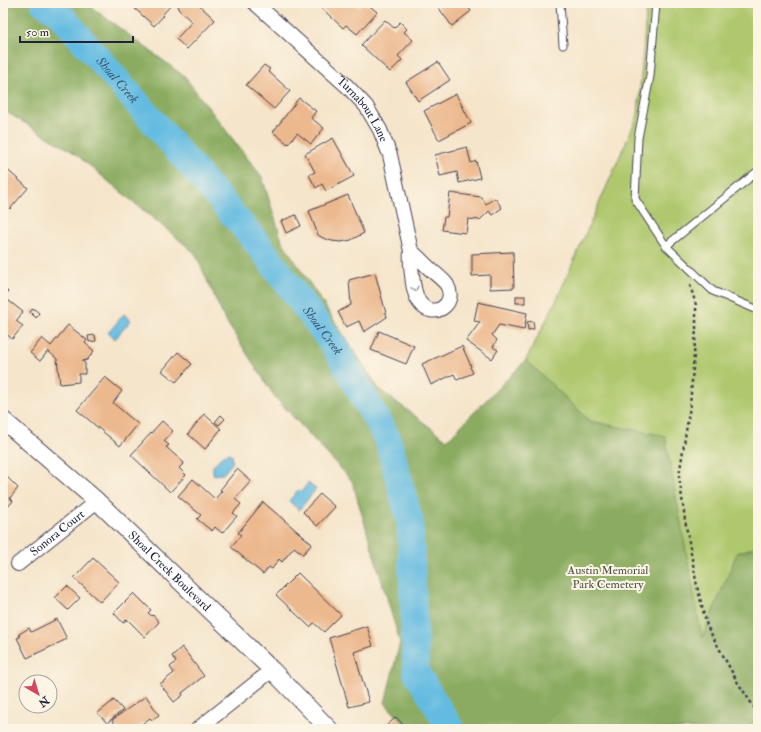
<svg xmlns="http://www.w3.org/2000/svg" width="761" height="732" font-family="'IM FELL Double Pica',serif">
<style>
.green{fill:#afc86d;stroke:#687554}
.forest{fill:#8bac60;stroke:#56674e}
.water{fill:#63bbe1;stroke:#426e8e}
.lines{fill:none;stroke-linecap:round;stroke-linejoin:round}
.river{stroke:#63bbe1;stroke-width:27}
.building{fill:#ecb88d}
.service-casing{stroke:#423f51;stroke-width:9}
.minor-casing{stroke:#423f51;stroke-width:16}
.tertiary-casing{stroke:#423f51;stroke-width:19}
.path{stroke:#423f51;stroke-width:2.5;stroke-dasharray:3 3;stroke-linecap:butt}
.service{stroke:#fff;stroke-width:7}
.minor{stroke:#fff;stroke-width:14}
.tertiary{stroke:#fff;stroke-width:17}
.oneway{stroke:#9c9ca7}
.labels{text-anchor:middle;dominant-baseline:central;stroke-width:4;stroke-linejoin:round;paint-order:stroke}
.street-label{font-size:12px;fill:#22223b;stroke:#fcf5e5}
.park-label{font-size:12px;fill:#4c544a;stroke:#fcf5e5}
.water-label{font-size:13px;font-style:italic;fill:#395875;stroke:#fcf5e5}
</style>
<rect width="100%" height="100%" fill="#fcf5e5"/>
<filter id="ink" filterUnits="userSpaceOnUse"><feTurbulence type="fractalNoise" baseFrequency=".025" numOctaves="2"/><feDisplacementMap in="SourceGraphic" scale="8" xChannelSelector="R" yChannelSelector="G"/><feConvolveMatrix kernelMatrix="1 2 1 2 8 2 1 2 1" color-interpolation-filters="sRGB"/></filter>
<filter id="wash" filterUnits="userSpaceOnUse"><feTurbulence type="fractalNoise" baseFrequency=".012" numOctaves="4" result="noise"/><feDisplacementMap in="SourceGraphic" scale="16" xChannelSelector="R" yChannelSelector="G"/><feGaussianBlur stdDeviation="0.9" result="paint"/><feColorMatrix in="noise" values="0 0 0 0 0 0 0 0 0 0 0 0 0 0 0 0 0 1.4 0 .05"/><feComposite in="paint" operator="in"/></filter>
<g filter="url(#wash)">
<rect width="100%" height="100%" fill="#f5e5cb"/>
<polygon class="green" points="647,3 758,3 758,729 526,360 556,301 638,115"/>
<polygon class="forest" points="3,3 86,3 184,76 262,177 282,241 379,389 447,440 526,360 590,421 665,436 702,638 737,553 758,546 758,729 409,729 385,703 400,642 352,481 275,397 224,318 195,253 73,152 3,110"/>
<g class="water">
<polygon points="124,314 131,320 115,339 108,333"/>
<polygon points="230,453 232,455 232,461 233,462 223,474 220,474 214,475 213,473 213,466 223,455"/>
<polygon points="308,483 316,489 299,510 289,501 298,490 301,492"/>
</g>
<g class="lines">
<path class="river" id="s1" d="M44,3l13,8 87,100 114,133 79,106 51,90 22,81 6,151 35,57"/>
</g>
<g id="blocks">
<g class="building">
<polygon points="135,3 173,3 163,14 164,15 154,26 132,6"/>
<polygon points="179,3 197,3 215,20 187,49 176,39 192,22 178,9 179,7 177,5"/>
<polygon points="316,3 354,3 359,7 363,3 366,3 377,12 357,34 346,25 343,28"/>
<polygon points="435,3 469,3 471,5 468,7 471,11 452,26"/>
<polygon points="385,20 394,28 400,22 407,29 404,32 413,40 398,56 402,60 390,72 361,45"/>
<polygon points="438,62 450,80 418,101 406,82"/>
<polygon points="264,65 270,69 268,71 290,91 274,109 246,85"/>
<polygon points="456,94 471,123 439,140 424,111"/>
<polygon points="299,98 316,111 311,118 324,128 311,144 297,133 288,144 273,132"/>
<polygon points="333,138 354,176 326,191 322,184 316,188 309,175 315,172 305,154"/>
<polygon points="467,147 471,163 476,161 480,178 459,183 457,172 440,176 435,155"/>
<polygon points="3,166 28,188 10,209 3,202"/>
<polygon points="450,193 481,197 486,204 495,198 502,208 492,215 489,211 480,220 468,219 466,233 442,230 444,217 447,217"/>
<polygon points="348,195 364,233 351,240 341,242 332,241 323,238 318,235 309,211"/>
<polygon points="296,215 301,226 286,233 281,221"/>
<polygon points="513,252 514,288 490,289 490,275 472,276 472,254"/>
<polygon points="375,273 387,317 364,332 359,321 346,327 338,312 351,305 349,280"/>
<polygon points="3,287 8,292 4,297 23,312 16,321 23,326 12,339 3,331"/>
<rect x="516" y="296" width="9" height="7"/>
<polygon points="478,302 527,313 524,330 499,325 492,335 497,340 493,347 498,350 492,359 466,341 480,322 474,321"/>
<polygon points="33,308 39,313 36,318 30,312"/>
<polygon points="533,321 534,329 528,330 527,322"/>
<polygon points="68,325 87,340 85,343 94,351 87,360 82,361 85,363 85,374 79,374 79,382 60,384 57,359 48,351 40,361 30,353 42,338 51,346"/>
<polygon points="379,331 414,346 406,364 371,350"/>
<polygon points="95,335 96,341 89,342 88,336"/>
<polygon points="462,346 471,366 470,367 473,373 457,380 454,374 431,385 422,364"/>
<polygon points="178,352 192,364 176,382 162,371"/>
<polygon points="105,377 122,391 113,403 138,424 120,446 77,410"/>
<polygon points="204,414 221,429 205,449 188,434"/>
<polygon points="221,415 225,419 219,425 215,422"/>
<polygon points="162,421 173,431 164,441 169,445 166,447 184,463 179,468 186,475 170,492 131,455"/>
<polygon points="237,469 251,481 235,499 241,504 233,513 237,516 222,533 215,527 212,531 197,519 201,515 178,496 193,479 215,499 222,491 220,490"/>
<polygon points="3,476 5,478 6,476 18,488 10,498 13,501 6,509 3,507"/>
<polygon points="320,494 335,507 317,526 303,512"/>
<polygon points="263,502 312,544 303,554 294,547 282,562 279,559 272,569 269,567 263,574 231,547 241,535 238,533"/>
<polygon points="93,558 119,582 100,602 74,578"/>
<polygon points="298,573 341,615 324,632 314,623 310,627 276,595"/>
<polygon points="67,586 80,598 68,610 55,598"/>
<polygon points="134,593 151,610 148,613 152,616 153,615 159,622 145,637 127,619 123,623 114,613"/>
<polygon points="57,619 67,639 27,658 17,638 20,637 19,634 29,628 31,632"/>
<polygon points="367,626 373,646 354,652 369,702 349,707 329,638"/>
<polygon points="182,647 204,676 182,693 183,695 174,702 160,684 174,673 170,667 176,662 172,656"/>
<polygon points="146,696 159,715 152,720 150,718 138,727 140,729 118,729 112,720"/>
<polygon points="114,700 123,710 107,723 98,713"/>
<polygon points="396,717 407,729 383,729"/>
</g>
</g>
</g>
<g filter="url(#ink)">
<use href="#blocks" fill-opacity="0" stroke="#423f51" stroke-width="1"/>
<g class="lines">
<defs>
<g id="service">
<polyline points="560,3 563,45"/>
<polyline points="656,3 650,76 638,138 635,199 666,246 713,291 758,310"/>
<polyline points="666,246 758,171"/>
</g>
<g id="minor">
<path id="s2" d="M255,3l92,83 19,20 14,24 10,25 21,96c-1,8 0,16 1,24 1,9 2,19 7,27 13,19 39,3 28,-17 -5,-7 -12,-11 -18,-17 -6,-6 -12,-12 -18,-17"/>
<path id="s3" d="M18,564l79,-63"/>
<polyline points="198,729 272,670"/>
</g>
<g id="tertiary">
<path id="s4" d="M3,420l94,81 175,169 57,59"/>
</g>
</defs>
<use href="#service" class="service-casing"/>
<use href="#minor" class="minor-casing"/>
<use href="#tertiary" class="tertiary-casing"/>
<polyline class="path" points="690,285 696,305 696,329 690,406 679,476 685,520 697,586 707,626 738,683 758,713"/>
<use href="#service" class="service"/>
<use href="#minor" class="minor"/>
<use href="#tertiary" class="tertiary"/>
</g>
<defs><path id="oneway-chevron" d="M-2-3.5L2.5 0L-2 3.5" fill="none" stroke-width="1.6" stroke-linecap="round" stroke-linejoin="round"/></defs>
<use class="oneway" href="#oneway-chevron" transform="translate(415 289) rotate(77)"/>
</g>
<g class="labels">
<g class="street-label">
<text stroke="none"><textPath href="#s2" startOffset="152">Turnabout Lane</textPath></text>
<text stroke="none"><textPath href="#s3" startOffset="50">Sonora Court</textPath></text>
<text stroke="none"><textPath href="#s4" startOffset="225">Shoal Creek Boulevard</textPath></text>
</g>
<g class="park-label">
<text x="608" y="570">Austin Memorial<tspan x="608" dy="14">Park Cemetery</tspan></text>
</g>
<g class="water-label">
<text stroke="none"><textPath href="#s1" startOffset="107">Shoal Creek</textPath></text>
<text stroke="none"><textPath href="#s1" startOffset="431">Shoal Creek</textPath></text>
</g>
</g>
<rect width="761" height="732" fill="none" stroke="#fcf5e5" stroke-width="16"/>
<g transform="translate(38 694) rotate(142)"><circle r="19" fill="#fcf5e5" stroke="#a5a1a1"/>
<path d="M0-3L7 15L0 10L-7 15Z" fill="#d1495b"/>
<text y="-6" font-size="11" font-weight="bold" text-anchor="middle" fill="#22223b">N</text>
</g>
<path d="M20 36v6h113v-6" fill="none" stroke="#22223b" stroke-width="2"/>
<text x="26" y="36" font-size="12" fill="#22223b" stroke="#fcf5e5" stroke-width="3" paint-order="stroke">50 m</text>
</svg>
